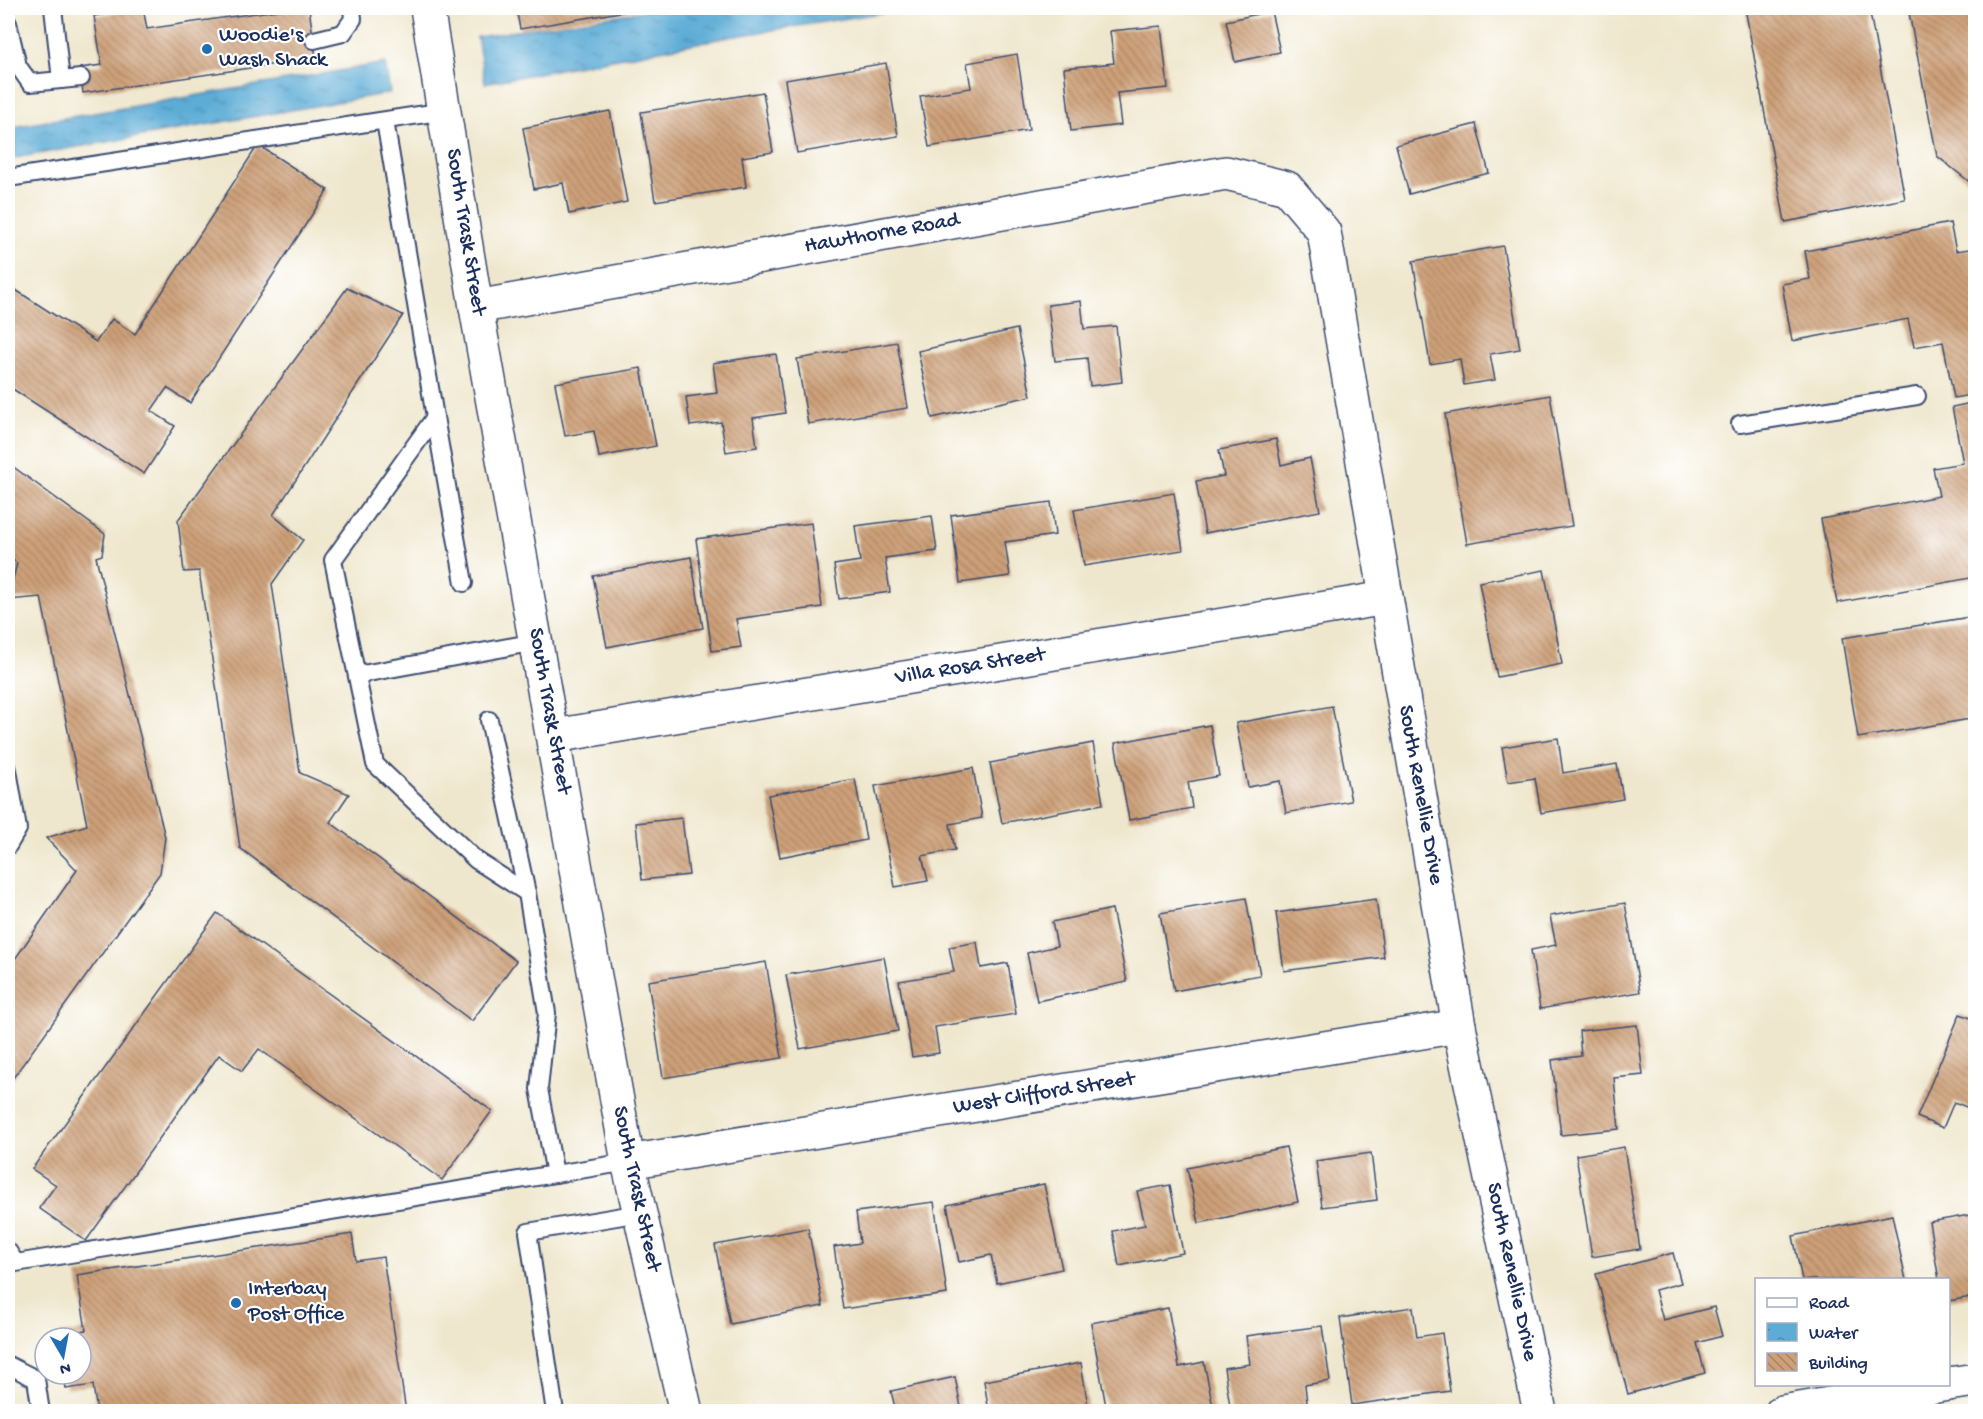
<svg xmlns="http://www.w3.org/2000/svg" width="1983" height="1419" font-family="'Gochi Hand',sans-serif">
<style>
.water{fill:url(#water-ripples);stroke:#3c6e9a;stroke-width:1.5}
.building{fill:url(#building-back-hatch)}
.lines{fill:none;stroke-linecap:round;stroke-linejoin:round}
.lane-casing{stroke:#3b4b6f;stroke-width:20}
.street-casing{stroke:#3b4b6f;stroke-width:36}
.lane{stroke:#fff;stroke-width:16}
.street{stroke:#fff;stroke-width:33}
.poi-dot{fill:#1f6fb2;stroke:#fff;stroke-width:2}
.labels{text-anchor:middle;dominant-baseline:central;stroke-width:4.5;stroke-linejoin:round;paint-order:stroke}
.poi-label{font-size:22px;fill:#1b2f5e;stroke:#fff;text-anchor:start}
.street-label{font-size:22px;fill:#1b2f5e;stroke:#fff}
</style>
<defs>
<pattern id="water-ripples" width="26" height="14" patternUnits="userSpaceOnUse" patternTransform="scale(1.5)"><rect width="26" height="14" fill="#5cacd6"/><path d="M2 4q2-2 4 0t4 0M15 11q2-2 4 0t4 0" fill="none" stroke="#4b8cb1"/></pattern>
<pattern id="building-back-hatch" width="6" height="6" patternUnits="userSpaceOnUse" patternTransform="scale(1.5)"><rect width="6" height="6" fill="#cea078"/><path d="M-1 5l2 2M0 0l6 6M5-1l2 2" fill="none" stroke="#a68366"/></pattern>
</defs>
<rect width="100%" height="100%" fill="#fff"/>
<filter id="ink" filterUnits="userSpaceOnUse"><feTurbulence type="fractalNoise" baseFrequency=".0167" numOctaves="2"/><feDisplacementMap in="SourceGraphic" scale="12" xChannelSelector="R" yChannelSelector="G"/><feConvolveMatrix kernelMatrix="1 2 1 2 8 2 1 2 1" color-interpolation-filters="sRGB"/></filter>
<filter id="wash" filterUnits="userSpaceOnUse"><feTurbulence type="fractalNoise" baseFrequency=".008" numOctaves="4" result="noise"/><feDisplacementMap in="SourceGraphic" scale="24" xChannelSelector="R" yChannelSelector="G"/><feGaussianBlur stdDeviation="1.35" result="paint"/><feColorMatrix in="noise" values="0 0 0 0 0 0 0 0 0 0 0 0 0 0 0 0 0 1.4 0 .05"/><feComposite in="paint" operator="in"/></filter>
<g filter="url(#wash)">
<rect width="100%" height="100%" fill="#efe7cd"/>
<g class="water">
<polygon points="663,8 911,8 729,37 485,83 477,37"/>
<polygon points="385,63 390,93 8,159 8,128"/>
</g>
<g id="blocks">
<g class="building">
<polygon points="143,8 147,29 291,8 309,8 316,58 83,93 80,68 102,65 94,16"/>
<polygon points="516,8 638,8 638,9 520,29"/>
<polygon points="1745,8 1869,8 1905,199 1785,222"/>
<polygon points="1908,8 1976,8 1976,187 1937,156"/>
<polygon points="1271,11 1280,52 1235,62 1226,21"/>
<polygon points="1161,26 1168,88 1117,93 1121,125 1071,131 1064,68 1114,63 1110,31"/>
<polygon points="1017,54 1029,130 929,147 920,96 971,88 967,63"/>
<polygon points="886,63 898,136 797,153 785,80"/>
<polygon points="763,92 773,152 742,157 746,187 655,201 641,112"/>
<polygon points="610,111 627,202 569,214 563,183 534,189 523,128"/>
<polygon points="1476,124 1489,173 1409,194 1396,145"/>
<polygon points="258,145 328,190 190,403 167,388 151,411 175,426 144,474 8,386 8,285 96,342 112,319 135,334"/>
<polygon points="1950,223 1956,251 1976,248 1976,394 1954,398 1943,342 1914,347 1908,319 1792,341 1782,284 1810,279 1805,251"/>
<polygon points="1503,246 1520,349 1490,354 1495,380 1464,385 1460,359 1430,364 1413,261"/>
<polygon points="347,288 403,315 273,515 303,540 272,584 300,773 349,794 330,822 516,961 472,1021 240,848 199,571 184,572 178,520"/>
<polygon points="1081,301 1084,329 1116,326 1122,382 1090,386 1087,358 1055,361 1048,305"/>
<polygon points="1017,329 1031,396 932,418 918,351"/>
<polygon points="897,342 908,408 808,424 797,359"/>
<polygon points="776,354 785,413 753,418 757,447 726,452 721,422 690,426 686,397 717,393 713,363"/>
<polygon points="641,368 656,446 599,457 594,431 565,436 555,383"/>
<polygon points="1550,395 1572,526 1467,544 1445,414"/>
<polygon points="1976,402 1976,577 1837,603 1821,519 1939,496 1933,468 1963,463 1952,407"/>
<polygon points="1276,439 1281,465 1310,458 1320,511 1205,533 1196,481 1224,476 1219,450"/>
<polygon points="8,463 105,534 102,555 96,557 165,837 160,873 8,1085 8,969 77,870 46,838 87,825 41,597 8,600 17,563 8,556"/>
<polygon points="1174,493 1183,550 1084,566 1074,510"/>
<polygon points="1051,502 1055,535 1005,542 1010,576 960,583 951,515"/>
<polygon points="932,516 937,551 885,558 890,592 839,599 834,565 860,561 855,526"/>
<polygon points="811,523 822,607 736,619 741,647 712,651 696,539"/>
<polygon points="691,557 703,628 607,647 593,576"/>
<polygon points="1544,570 1562,664 1497,677 1479,582"/>
<polygon points="1976,616 1976,718 1858,738 1842,638"/>
<polygon points="1332,706 1351,801 1286,813 1280,781 1248,787 1236,723"/>
<polygon points="1210,725 1219,776 1188,782 1192,808 1129,820 1115,743"/>
<polygon points="1558,738 1563,773 1617,764 1623,799 1541,813 1535,778 1508,782 1502,747"/>
<polygon points="1093,743 1103,804 1002,823 990,763"/>
<polygon points="973,768 982,818 950,824 955,850 922,856 928,881 895,887 875,786"/>
<polygon points="855,779 866,840 780,857 768,795"/>
<polygon points="682,818 689,875 642,880 636,823"/>
<polygon points="1246,898 1260,975 1174,991 1160,913"/>
<polygon points="1376,899 1384,957 1284,971 1276,913"/>
<polygon points="1625,903 1640,992 1540,1009 1531,950 1556,945 1550,916"/>
<polygon points="1112,909 1127,982 1037,1001 1027,953 1057,946 1052,922"/>
<polygon points="217,913 492,1111 442,1180 259,1049 242,1071 219,1055 86,1241 39,1208 56,1185 32,1169"/>
<polygon points="977,942 981,968 1008,963 1016,1014 935,1027 939,1053 912,1057 899,981 954,972 949,947"/>
<polygon points="884,957 898,1031 800,1049 786,975"/>
<polygon points="766,962 782,1058 663,1078 648,981"/>
<polygon points="1960,1014 1976,1020 1976,1111 1954,1102 1943,1128 1917,1117"/>
<polygon points="1637,1025 1643,1075 1614,1078 1619,1129 1561,1135 1552,1060 1581,1056 1579,1031"/>
<polygon points="1286,1147 1298,1202 1199,1223 1187,1168"/>
<polygon points="1624,1147 1640,1249 1592,1257 1576,1155"/>
<polygon points="1371,1153 1377,1200 1322,1207 1316,1161"/>
<polygon points="1044,1184 1062,1269 997,1283 991,1255 959,1262 947,1205"/>
<polygon points="1170,1185 1183,1253 1119,1266 1113,1231 1145,1225 1137,1191"/>
<polygon points="934,1202 947,1294 843,1309 834,1247 860,1243 856,1212"/>
<polygon points="1976,1214 1976,1316 1974,1316 1971,1297 1948,1301 1948,1280 1939,1280 1929,1222"/>
<polygon points="1892,1215 1906,1280 1802,1280 1793,1236"/>
<polygon points="808,1228 823,1306 730,1324 715,1245"/>
<polygon points="352,1234 356,1261 383,1257 406,1412 97,1412 93,1385 66,1389 64,1374 81,1374 81,1338 59,1338 58,1334 86,1330 77,1275"/>
<polygon points="1673,1253 1681,1283 1655,1290 1663,1320 1714,1307 1722,1336 1697,1343 1705,1373 1628,1394 1596,1274"/>
<polygon points="1413,1307 1417,1337 1442,1333 1450,1391 1352,1405 1340,1318"/>
<polygon points="1168,1308 1179,1367 1204,1362 1214,1412 1107,1412 1091,1323"/>
<polygon points="1322,1326 1330,1381 1305,1385 1308,1412 1231,1412 1224,1368 1250,1364 1246,1336"/>
<polygon points="1081,1363 1089,1412 989,1412 984,1381"/>
<polygon points="955,1377 962,1412 896,1412 891,1391"/>
</g>
</g>
</g>
<g filter="url(#ink)">
<use href="#blocks" fill-opacity="0" stroke="#3b4b6f" stroke-width="1.5"/>
<g class="lines">
<defs>
<g id="lane">
<polyline points="53,8 61,80"/>
<polyline points="8,23 18,66 30,83 81,78"/>
<polyline points="314,40 343,33 353,19 352,8"/>
<polyline points="385,121 435,417 333,560 375,764 476,860 527,893 547,1013 539,1089 555,1174"/>
<polyline points="8,178 445,111"/>
<polyline points="435,417 464,583"/>
<polyline points="1740,424 1917,396"/>
<polyline points="357,675 536,642"/>
<polyline points="489,720 527,893"/>
<polyline points="8,770 18,829 8,846"/>
<polyline points="8,1251 16,1263 628,1162"/>
<polyline points="8,1365 36,1379 41,1412"/>
<polyline points="555,1412 528,1232 640,1213"/>
</g>
<g id="street">
<polyline points="427,8 476,307 628,1162 686,1412"/>
<polyline points="476,307 1226,173 1287,188 1324,232 1459,1026 1540,1412"/>
<polyline points="554,736 1386,598"/>
<polyline points="628,1162 1459,1026"/>
<polyline points="1948,1384 1976,1380"/>
<polyline points="1782,1412 1948,1384"/>
</g>
</defs>
<use href="#lane" class="lane-casing"/>
<use href="#street" class="street-casing"/>
<use href="#lane" class="lane"/>
<use href="#street" class="street"/>
</g>
</g>
<g class="poi-dot">
<circle cx="207" cy="49" r="6"/>
<circle cx="236" cy="1303" r="6"/>
</g>
<g class="labels">
<g class="poi-label">
<text x="219" y="36">Woodie's<tspan x="219" dy="25">Wash Shack</tspan></text>
<text x="248" y="1290">Interbay<tspan x="248" dy="25">Post Office</tspan></text>
</g>
<g class="street-label">
<text transform="translate(465 232) rotate(81)">South Trask Street</text>
<text transform="translate(882 234) rotate(-10)">Hawthorne Road</text>
<text transform="translate(970 667) rotate(-9)">Villa Rosa Street</text>
<text transform="translate(549 711) rotate(80)">South Trask Street</text>
<text transform="translate(1420 795) rotate(80)">South Renellie Drive</text>
<text transform="translate(1044 1094) rotate(-9)">West Clifford Street</text>
<text transform="translate(636 1189) rotate(78)">South Trask Street</text>
<text transform="translate(1511 1272) rotate(78)">South Renellie Drive</text>
</g>
</g>
<rect width="1983" height="1419" fill="none" stroke="#fff" stroke-width="30"/>
<rect x="1755" y="1278" width="195" height="108" fill="#ffffff" stroke="#a4acbf" stroke-width="1.5"/>
<rect x="1767" y="1298" width="30" height="9" fill="#ffffff" stroke="#a4acbf" stroke-width="1.5"/>
<text x="1809" y="1308" font-size="18" fill="#1b2f5e">Road</text>
<rect x="1767" y="1323" width="30" height="18" fill="url(#water-ripples)" stroke="#a4acbf" stroke-width="1.5"/>
<text x="1809" y="1338" font-size="18" fill="#1b2f5e">Water</text>
<rect x="1767" y="1353" width="30" height="18" fill="url(#building-back-hatch)" stroke="#a4acbf" stroke-width="1.5"/>
<text x="1809" y="1368" font-size="18" fill="#1b2f5e">Building</text>
<g transform="translate(63 1356) rotate(170)"><circle r="28" fill="#ffffff" stroke="#a4acbf" stroke-width="1.5"/>
<path d="M0-4.5L10 22L0 15L-10 22Z" fill="#1f6fb2"/>
<text y="-9" font-size="16" font-weight="bold" text-anchor="middle" fill="#1b2f5e">N</text>
</g>
</svg>
